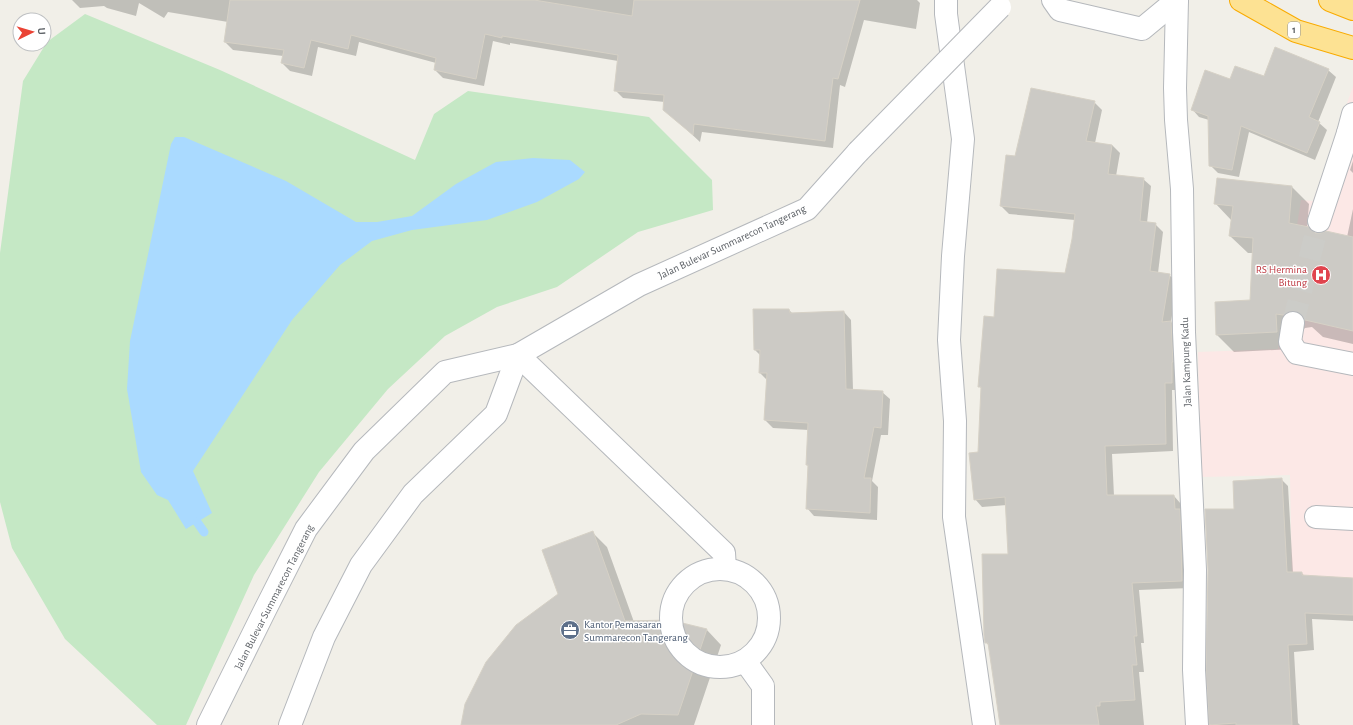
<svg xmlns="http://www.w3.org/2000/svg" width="1353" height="725" font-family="'Alegreya Sans',sans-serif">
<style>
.medical{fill:#fce8e6}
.green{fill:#c5e8c5}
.water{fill:#aadaff}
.shadow{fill:#0003}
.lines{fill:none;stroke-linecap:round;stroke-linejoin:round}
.stream{stroke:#aadaff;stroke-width:9}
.building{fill:#cccac5;stroke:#d6d1c6}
.minor-tunnel{stroke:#ccccc8;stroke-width:22;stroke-dasharray:22 11;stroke-linecap:butt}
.minor-casing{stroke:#b5b8bc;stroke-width:24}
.highway-casing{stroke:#f9ab00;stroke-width:24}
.minor{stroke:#fff;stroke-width:22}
.highway{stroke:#fde293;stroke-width:22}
.minor-bridge-casing{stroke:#b5b8bc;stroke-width:24;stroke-linecap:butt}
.minor-bridge{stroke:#fff;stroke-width:22}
.labels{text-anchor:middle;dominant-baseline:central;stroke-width:3;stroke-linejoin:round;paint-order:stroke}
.shield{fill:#fff;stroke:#8f9295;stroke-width:1}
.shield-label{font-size:10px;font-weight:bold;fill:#5f6368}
.street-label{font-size:11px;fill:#5f6368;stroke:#fff}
.health-label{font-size:11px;fill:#be3a42;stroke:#fff;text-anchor:end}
.service-label{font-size:11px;fill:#4e5e75;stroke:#fff;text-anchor:start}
</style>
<rect width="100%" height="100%" fill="#f1efe8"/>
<polygon class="medical" points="1353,86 1353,580 1292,580 1290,475 1201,477 1198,352 1278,349 1301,200 1313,201"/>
<polygon class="green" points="85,14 220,70 415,160 434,114 468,91 649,117 712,180 713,210 638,232 557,287 497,307 445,336 388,389 319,472 254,575 186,725 157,725 65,639 12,548 0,502 0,253 23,81 47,42"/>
<polygon class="water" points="175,137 184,137 286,181 356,222 377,222 412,216 456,184 496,162 533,158 570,160 585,172 579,179 537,202 487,220 412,230 372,241 340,265 292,320 193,471 212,513 186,529 168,500 157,495 141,472 127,389 130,341 171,144"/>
<g class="shadow">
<polygon points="72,0 917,0 920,3 916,29 864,20 845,87 840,85 833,148 702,132 700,142 671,115 665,102 623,98 615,90 618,61 510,43 510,45 493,41 484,86 443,78 435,70 436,63 359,42 356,56 318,47 312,76 290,71 282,63 283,56 233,50 225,42 228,22 168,12 164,18 139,3 136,16 107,8 104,6 80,8"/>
<polygon points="1328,70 1336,77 1318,122 1327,130 1315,160 1249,132 1239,177 1218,173 1210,165 1209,120 1199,117 1192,109 1231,80"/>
<polygon points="1094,102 1102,110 1095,143 1112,145 1120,153 1116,176 1143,179 1151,186 1147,223 1155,224 1163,232 1158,273 1169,275 1177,282 1171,322 1179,330 1179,390 1172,390 1173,451 1112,454 1114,496 1174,496 1181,504 1190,588 1139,590 1144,643 1141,643 1144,672 1139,672 1144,725 1001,725 989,646 986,642 1010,555 1007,505 982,507 975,499 979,453 982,389 979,386 995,318 1066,274 1073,239 1075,220 1009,214 1001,206 1016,157"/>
<polygon points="1353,161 1353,173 1350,170"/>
<polygon points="1292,187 1309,204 1307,228 1315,234 1347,237 1353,209 1353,344 1323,337 1312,327 1305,328 1301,332 1293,349 1234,352 1217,335 1251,301 1254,253 1248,253 1230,236 1232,221 1215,203"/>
<polygon points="789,310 793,314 844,312 851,320 853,390 882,392 890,399 888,435 881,435 872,481 878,487 877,520 814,516 807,508 809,467 807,465 809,430 773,428 765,420 767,380 760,373 761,356 755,350"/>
<polygon points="1281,479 1288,486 1293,573 1302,573 1305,577 1353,578 1353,621 1312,619 1314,650 1294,652 1298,723 1300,725 1211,725 1235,510"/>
<polygon points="592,532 607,547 634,622 707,630 721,645 694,725 462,725 559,595"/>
</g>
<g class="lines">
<polyline class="stream" points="197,522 204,532"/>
</g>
<g class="building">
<polygon points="230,0 534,0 632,16 634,0 860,0 838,79 833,78 825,141 694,124 693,135 663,110 664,95 614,91 618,55 502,36 502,38 485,34 476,79 434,70 436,58 351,35 348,49 311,40 304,68 281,63 284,50 224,42"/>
<polygon points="1275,47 1329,69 1309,117 1320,122 1307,153 1241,126 1232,170 1209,166 1208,116 1191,110 1205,70 1230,79 1235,66 1264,76"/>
<polygon points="1031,88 1095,101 1086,141 1112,145 1108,174 1144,178 1140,221 1156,223 1150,271 1170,274 1162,322 1171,321 1173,362 1172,362 1172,383 1165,383 1166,444 1105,446 1107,495 1174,495 1175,509 1180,509 1182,581 1132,583 1137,636 1134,636 1137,665 1132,665 1135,700 1100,702 1100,706 1096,706 1099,725 1000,725 988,643 985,643 984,635 982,554 1008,554 1005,497 974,500 969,453 978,452 981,387 978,387 984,316 994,317 997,269 1065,273 1072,239 1075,214 1000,206 1006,155 1015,156"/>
<polygon points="1217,178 1292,186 1289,223 1309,227 1315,233 1321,233 1326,231 1353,237 1353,331 1305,320 1301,314 1295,311 1288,312 1283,315 1276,314 1277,332 1216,335 1215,302 1250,300 1253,238 1229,236 1233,206 1214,204"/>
<polygon points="753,309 789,309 790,313 844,311 846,389 883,391 881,428 874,427 864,478 871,478 870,513 806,509 808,465 806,465 808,423 764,420 767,373 759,373 760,350 754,350"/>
<polygon points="1282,478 1287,572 1302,572 1302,575 1353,578 1353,615 1305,613 1307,644 1288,645 1292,725 1236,725 1236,723 1209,725 1206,670 1208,570 1205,509 1234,509 1233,481"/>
<polygon points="593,531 625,621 670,620 707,629 678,715 641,714 616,725 461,725 465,704 486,662 516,625 558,594 542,550"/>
</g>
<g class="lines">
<polyline class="minor-tunnel" points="1293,323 1319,221"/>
<defs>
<g id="minor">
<polyline points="946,0 946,14 963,139 953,256 949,340 955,421 954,517 984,725"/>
<polyline points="1053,0 1060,10 1142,29 1177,0"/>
<polyline points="1177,0 1175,88 1176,120 1182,189 1184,332 1195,570 1194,670 1197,725"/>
<polyline points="1353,114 1348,133 1353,134"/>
<polyline points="1319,221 1348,133"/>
<polyline points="1293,323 1290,342 1297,353 1353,364"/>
<polyline points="518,355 724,553 725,569"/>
<polyline points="1316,517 1353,519"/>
<circle cx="720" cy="618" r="49"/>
<polyline points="745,661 763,686 763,725"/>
<polyline points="208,725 265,610 306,529 364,451 445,372 518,355 639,285 807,209 858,152"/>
<polyline points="290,725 324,637 361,565 413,494 496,414 518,355"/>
</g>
<g id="highway">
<polyline points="1241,0 1296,31 1353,48"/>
<polyline points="1330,0 1353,9"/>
</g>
</defs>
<use href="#minor" class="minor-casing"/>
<use href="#highway" class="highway-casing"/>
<use href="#minor" class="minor"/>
<use href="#highway" class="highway"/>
<defs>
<polyline id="minor-bridge" points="858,152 1000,7"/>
</defs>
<use href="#minor-bridge" class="minor-bridge-casing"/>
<use href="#minor-bridge" class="minor-bridge"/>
</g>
<defs>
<symbol id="hospital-disc" viewBox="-11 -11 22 22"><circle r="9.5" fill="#e0444e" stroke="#fff"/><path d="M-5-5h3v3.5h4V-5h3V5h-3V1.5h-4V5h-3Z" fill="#fff"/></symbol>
<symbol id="office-disc" viewBox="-11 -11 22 22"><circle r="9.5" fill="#5c6f8a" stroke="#fff"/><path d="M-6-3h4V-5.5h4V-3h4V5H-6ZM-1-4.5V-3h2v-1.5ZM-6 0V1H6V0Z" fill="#fff"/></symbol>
</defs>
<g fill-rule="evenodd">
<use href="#hospital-disc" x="1310" y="264" width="22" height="22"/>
<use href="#office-disc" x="559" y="619" width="22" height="22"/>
</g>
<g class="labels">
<rect class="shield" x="1288" y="22" width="12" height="16" rx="3"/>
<g class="shield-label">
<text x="1294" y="30">1</text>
</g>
<g class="street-label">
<text transform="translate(732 242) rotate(-25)">Jalan Bulevar Summarecon Tangerang</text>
<text transform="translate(1186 362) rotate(-92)">Jalan Kampung Kadu</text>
<text transform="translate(274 597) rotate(-63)">Jalan Bulevar Summarecon Tangerang</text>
</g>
<g class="health-label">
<text x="1307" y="269">RS Hermina<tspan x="1307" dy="13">Bitung</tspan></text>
</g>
<g class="service-label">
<text x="584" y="624">Kantor Pemasaran<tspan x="584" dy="13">Summarecon Tangerang</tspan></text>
</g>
</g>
<g transform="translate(32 32) rotate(85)"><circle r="19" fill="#ffffff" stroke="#bfc1c3"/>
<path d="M0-3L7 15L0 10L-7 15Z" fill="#ea4335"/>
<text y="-6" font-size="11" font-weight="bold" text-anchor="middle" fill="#5f6368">U</text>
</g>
</svg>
